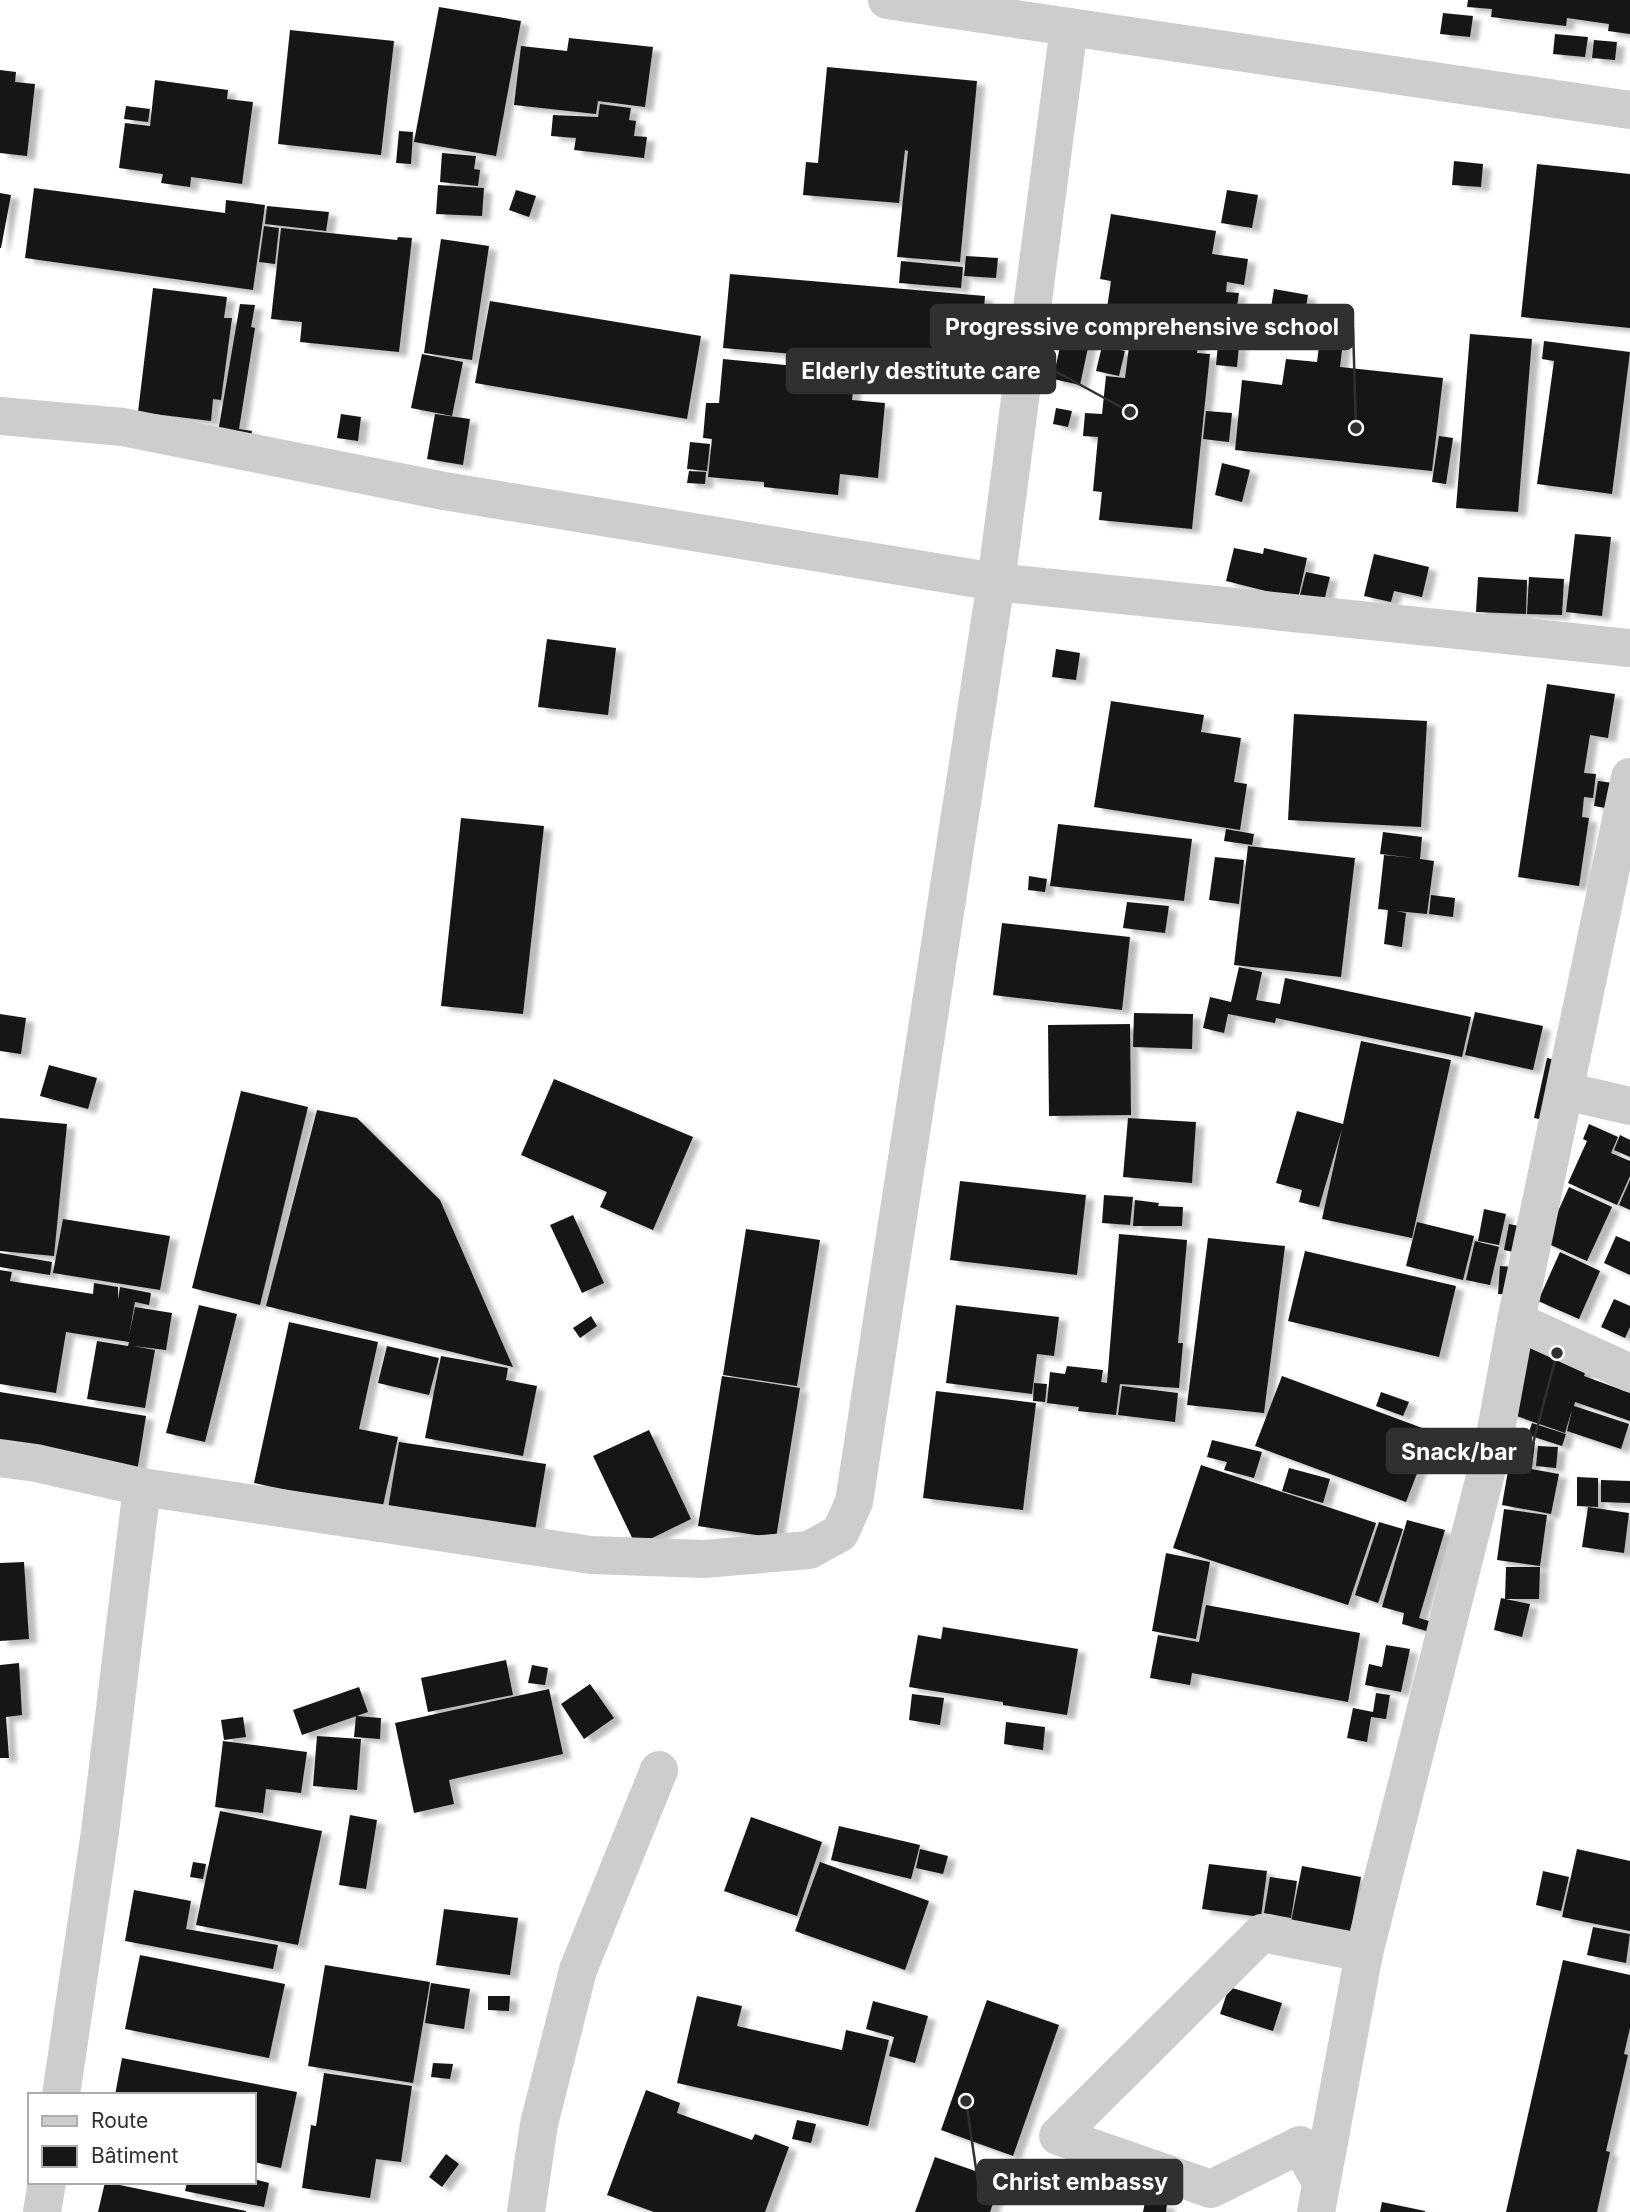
<svg xmlns="http://www.w3.org/2000/svg" width="1630" height="2212" font-family="Inter,sans-serif">
<style>
.building{fill:#171717;filter:url(#shadow)}
.lines{fill:none;stroke-linecap:round;stroke-linejoin:round}
.minor{stroke:#cdcdcd;stroke-width:38}
.leader{fill:none;stroke:#303030;stroke-width:2.5}
.callout-dot{fill:#303030;stroke:#fff;stroke-width:2.5}
.callout{fill:#303030;stroke:#303030;stroke-width:2.5}
.callout-label{font-size:23px;text-anchor:middle;font-weight:bold;fill:#fff}
</style>
<defs>
<filter id="shadow"><feDropShadow dx="8" dy="4.5" stdDeviation="2" flood-color="#0004"/></filter>
</defs>
<rect width="100%" height="100%" fill="#fff"/>
<g class="building">
<polygon points="1468,0 1630,0 1630,34 1608,31 1609,24 1567,18 1566,26 1491,17 1492,9 1467,7"/>
<polygon points="439,7 521,21 496,156 414,142"/>
<polygon points="1443,13 1473,16 1470,37 1440,34"/>
<polygon points="290,30 394,41 381,155 278,144"/>
<polygon points="1555,34 1588,37 1585,57 1553,54"/>
<polygon points="569,38 653,47 645,107 598,101 596,114 514,105 521,46 567,51"/>
<polygon points="1594,40 1617,42 1615,60 1592,58"/>
<polygon points="827,67 977,81 960,262 897,257 908,151 905,150 899,203 803,195 806,162 818,163"/>
<polygon points="0,70 16,72 15,82 35,84 27,156 0,153"/>
<polygon points="155,80 228,90 227,99 253,102 242,184 191,177 190,187 161,183 163,174 119,168 125,123 150,126"/>
<polygon points="600,104 631,108 629,120 636,121 634,136 647,137 644,158 574,150 576,138 551,136 553,115 598,117"/>
<polygon points="126,106 150,109 148,122 124,119"/>
<polygon points="399,131 413,132 411,164 396,163"/>
<polygon points="442,153 476,156 474,169 480,170 478,186 440,182"/>
<polygon points="1454,161 1483,164 1481,187 1452,185"/>
<polygon points="1537,164 1630,174 1630,328 1521,317"/>
<polygon points="438,185 484,188 482,216 436,214"/>
<polygon points="34,188 225,213 226,200 265,205 253,290 25,258"/>
<polygon points="516,190 536,196 529,217 509,210"/>
<polygon points="1227,190 1258,195 1252,228 1221,223"/>
<polygon points="0,193 11,195 1,248 0,248"/>
<polygon points="267,206 329,212 326,231 265,224"/>
<polygon points="1111,214 1216,231 1212,254 1248,259 1244,285 1227,282 1226,292 1239,293 1234,327 1107,308 1111,281 1100,279"/>
<polygon points="264,226 279,228 275,264 259,262"/>
<polygon points="281,228 397,240 398,237 412,238 399,352 300,342 302,322 271,319"/>
<polygon points="441,239 489,246 472,360 424,353"/>
<polygon points="966,256 998,258 996,278 964,276"/>
<polygon points="901,261 963,267 961,288 899,283"/>
<polygon points="730,274 985,296 979,370 723,348"/>
<polygon points="153,288 227,297 224,318 232,318 221,400 213,399 211,421 138,412"/>
<polygon points="1274,289 1308,295 1303,325 1269,320"/>
<polygon points="490,301 701,336 687,419 475,383"/>
<polygon points="240,304 255,305 251,327 255,328 239,429 252,431 250,443 217,438"/>
<polygon points="1321,330 1344,333 1340,367 1443,378 1432,471 1235,450 1242,380 1282,385 1286,359 1317,362"/>
<polygon points="1131,331 1199,338 1197,353 1210,354 1192,529 1099,520 1102,492 1093,491 1098,437 1083,436 1085,413 1102,414 1106,376 1125,378"/>
<polygon points="1470,334 1532,339 1518,512 1456,508"/>
<polygon points="1062,337 1089,343 1080,385 1053,379"/>
<polygon points="1544,341 1630,352 1612,494 1537,484 1554,361 1542,359"/>
<polygon points="1218,344 1239,345 1237,367 1216,365"/>
<polygon points="1102,346 1125,351 1119,376 1096,371"/>
<polygon points="422,354 463,362 452,416 411,408"/>
<polygon points="723,359 855,372 852,400 885,403 878,478 840,474 838,495 764,487 764,482 708,477 712,439 703,438 706,403 719,403"/>
<polygon points="1056,408 1072,411 1068,427 1053,424"/>
<polygon points="1206,411 1232,413 1229,442 1203,439"/>
<polygon points="341,414 361,417 358,441 337,438"/>
<polygon points="435,414 470,419 463,465 427,459"/>
<polygon points="1439,436 1453,438 1446,484 1432,482"/>
<polygon points="690,442 710,444 707,471 687,469"/>
<polygon points="1222,463 1250,470 1242,502 1215,495"/>
<polygon points="689,471 706,472 705,484 687,483"/>
<polygon points="1575,534 1611,537 1602,616 1566,612"/>
<polygon points="1234,548 1263,554 1264,548 1307,558 1298,599 1226,581"/>
<polygon points="1374,554 1429,567 1422,597 1394,591 1391,602 1364,596"/>
<polygon points="1306,572 1330,577 1324,601 1300,595"/>
<polygon points="1478,577 1527,580 1526,614 1476,612"/>
<polygon points="1529,577 1564,579 1562,615 1527,614"/>
<polygon points="547,639 616,648 608,715 538,707"/>
<polygon points="1056,649 1080,653 1076,680 1052,677"/>
<polygon points="1547,684 1615,694 1608,738 1590,735 1584,773 1596,774 1593,798 1584,797 1582,817 1589,818 1579,886 1518,877"/>
<polygon points="1111,701 1204,715 1201,732 1241,738 1234,782 1247,784 1240,830 1094,807"/>
<polygon points="1294,714 1427,721 1421,827 1288,820"/>
<polygon points="1598,781 1621,784 1617,810 1594,806"/>
<polygon points="461,818 544,826 523,1014 441,1006"/>
<polygon points="1058,824 1192,839 1184,901 1050,886"/>
<polygon points="1226,829 1254,834 1252,845 1224,841"/>
<polygon points="1383,832 1422,837 1420,859 1434,861 1427,914 1396,911 1406,913 1402,947 1384,944 1388,910 1378,909 1384,855 1415,858 1380,854"/>
<polygon points="1248,846 1355,858 1341,977 1234,965"/>
<polygon points="1215,857 1244,860 1239,904 1209,900"/>
<polygon points="1029,876 1047,879 1045,892 1028,890"/>
<polygon points="1431,895 1455,898 1453,917 1429,914"/>
<polygon points="1127,902 1169,906 1165,933 1123,928"/>
<polygon points="1002,923 1130,937 1122,1010 993,995"/>
<polygon points="1239,967 1262,972 1256,1000 1280,1004 1285,978 1471,1017 1462,1057 1276,1018 1275,1023 1228,1014 1224,1033 1203,1028 1210,997 1231,1002"/>
<polygon points="1475,1012 1543,1026 1533,1070 1465,1055"/>
<polygon points="1134,1013 1193,1014 1192,1049 1133,1047"/>
<polygon points="0,1014 26,1018 21,1054 0,1051"/>
<polygon points="1130,1024 1131,1115 1049,1116 1048,1025"/>
<polygon points="1361,1041 1451,1060 1412,1238 1322,1219 1342,1129 1319,1207 1299,1202 1302,1190 1276,1183 1297,1111 1343,1124"/>
<polygon points="1547,1058 1565,1062 1553,1122 1534,1118"/>
<polygon points="49,1065 97,1078 88,1109 40,1096"/>
<polygon points="554,1079 693,1137 653,1230 600,1207 607,1192 521,1155"/>
<polygon points="241,1091 308,1107 260,1305 192,1288"/>
<polygon points="317,1110 357,1118 440,1200 513,1367 266,1306"/>
<polygon points="0,1118 67,1124 54,1256 0,1251"/>
<polygon points="1128,1118 1196,1122 1192,1183 1123,1177"/>
<polygon points="1589,1124 1618,1137 1611,1153 1630,1161 1630,1176 1617,1205 1568,1183 1587,1141 1583,1139"/>
<polygon points="1620,1135 1630,1140 1630,1157 1614,1150"/>
<polygon points="1630,1180 1630,1210 1619,1205"/>
<polygon points="960,1181 1086,1195 1077,1275 950,1260"/>
<polygon points="1569,1187 1612,1207 1587,1261 1544,1242"/>
<polygon points="1104,1195 1133,1197 1130,1225 1102,1223"/>
<polygon points="1135,1200 1159,1203 1158,1206 1183,1207 1182,1226 1133,1226"/>
<polygon points="1484,1209 1506,1214 1499,1245 1478,1241"/>
<polygon points="573,1215 604,1283 582,1293 550,1225"/>
<polygon points="63,1219 170,1236 160,1290 53,1273"/>
<polygon points="1417,1222 1474,1236 1463,1280 1406,1266"/>
<polygon points="1509,1224 1524,1227 1518,1253 1504,1250"/>
<polygon points="746,1229 820,1240 797,1386 723,1375"/>
<polygon points="1119,1234 1187,1240 1178,1343 1183,1343 1179,1388 1120,1384 1116,1415 1078,1411 1079,1407 1047,1403 1050,1372 1065,1374 1067,1366 1103,1370 1101,1382 1107,1383"/>
<polygon points="1616,1236 1630,1242 1630,1275 1604,1263"/>
<polygon points="1208,1238 1285,1246 1264,1413 1187,1405"/>
<polygon points="1475,1241 1499,1247 1490,1285 1466,1280"/>
<polygon points="1305,1251 1456,1286 1439,1357 1288,1321"/>
<polygon points="1560,1252 1600,1271 1579,1319 1538,1301"/>
<polygon points="0,1253 52,1262 50,1275 0,1267"/>
<polygon points="1500,1266 1514,1267 1512,1295 1498,1294"/>
<polygon points="0,1270 12,1272 10,1281 93,1294 94,1283 118,1287 118,1300 120,1287 151,1293 149,1305 135,1302 129,1336 135,1307 172,1313 166,1350 133,1346 155,1350 145,1408 87,1399 97,1341 128,1346 129,1342 66,1332 56,1393 0,1384"/>
<polygon points="1614,1299 1630,1306 1630,1327 1625,1338 1601,1327"/>
<polygon points="199,1305 237,1314 205,1442 166,1433"/>
<polygon points="956,1305 1059,1317 1054,1356 1037,1354 1032,1394 946,1383"/>
<polygon points="591,1316 597,1326 580,1338 573,1328"/>
<polygon points="289,1322 378,1342 359,1429 398,1437 382,1510 254,1483"/>
<polygon points="1533,1328 1593,1348 1584,1376 1630,1393 1630,1421 1575,1402 1574,1406 1629,1424 1621,1449 1567,1431 1572,1410 1565,1433 1505,1412"/>
<polygon points="387,1346 439,1358 429,1395 378,1383"/>
<polygon points="441,1356 508,1368 506,1380 537,1386 523,1456 425,1438"/>
<polygon points="722,1376 800,1388 776,1538 698,1526"/>
<polygon points="1282,1376 1433,1432 1406,1502 1255,1446"/>
<polygon points="1034,1383 1047,1384 1045,1402 1033,1401"/>
<polygon points="1122,1386 1178,1393 1175,1422 1118,1415"/>
<polygon points="936,1391 1036,1403 1023,1510 923,1498"/>
<polygon points="0,1392 146,1416 137,1472 0,1452"/>
<polygon points="1381,1392 1409,1402 1403,1416 1376,1406"/>
<polygon points="1532,1423 1566,1434 1562,1446 1528,1435"/>
<polygon points="649,1430 691,1519 636,1546 593,1456"/>
<polygon points="1502,1438 1535,1442 1532,1467 1499,1463"/>
<polygon points="1212,1440 1262,1452 1254,1478 1224,1470 1227,1462 1207,1457"/>
<polygon points="399,1442 546,1464 534,1537 387,1515"/>
<polygon points="1538,1446 1558,1447 1556,1468 1536,1466"/>
<polygon points="1201,1465 1376,1523 1348,1605 1173,1548"/>
<polygon points="1509,1465 1559,1474 1551,1514 1502,1505"/>
<polygon points="1289,1468 1330,1479 1323,1503 1282,1491"/>
<polygon points="1577,1477 1598,1478 1598,1507 1577,1506"/>
<polygon points="1601,1480 1630,1481 1630,1503 1601,1502"/>
<polygon points="1588,1507 1629,1513 1624,1553 1582,1547"/>
<polygon points="1504,1509 1547,1515 1540,1566 1497,1560"/>
<polygon points="1407,1520 1445,1530 1419,1618 1432,1622 1430,1632 1402,1624 1404,1613 1382,1607"/>
<polygon points="1379,1522 1403,1529 1378,1603 1355,1595"/>
<polygon points="1166,1553 1210,1562 1196,1639 1152,1631"/>
<polygon points="24,1562 29,1639 0,1641 0,1563"/>
<polygon points="1506,1567 1540,1567 1539,1599 1505,1599"/>
<polygon points="1501,1598 1530,1604 1522,1637 1494,1630"/>
<polygon points="1206,1605 1360,1633 1348,1702 1192,1673 1190,1685 1150,1678 1158,1635 1199,1642"/>
<polygon points="943,1627 1078,1649 1067,1715 1003,1705 1003,1702 909,1687 918,1635 941,1639"/>
<polygon points="1386,1645 1410,1649 1401,1692 1365,1685 1369,1664 1382,1667"/>
<polygon points="506,1660 513,1695 428,1712 421,1678"/>
<polygon points="19,1663 22,1715 6,1717 9,1758 0,1758 0,1665"/>
<polygon points="532,1665 548,1668 545,1685 528,1683"/>
<polygon points="590,1684 614,1718 584,1739 561,1704"/>
<polygon points="359,1687 368,1712 302,1735 293,1710"/>
<polygon points="549,1689 563,1754 449,1780 454,1804 414,1813 395,1723"/>
<polygon points="1376,1693 1390,1695 1386,1719 1371,1717 1367,1742 1347,1738 1353,1708 1373,1712"/>
<polygon points="912,1694 944,1698 940,1725 909,1720"/>
<polygon points="356,1716 381,1718 380,1739 354,1737"/>
<polygon points="243,1717 246,1737 224,1740 221,1720"/>
<polygon points="1006,1722 1045,1727 1043,1750 1004,1744"/>
<polygon points="317,1736 361,1739 357,1790 313,1786"/>
<polygon points="223,1741 307,1752 301,1793 266,1789 263,1813 215,1807"/>
<polygon points="220,1811 322,1831 298,1945 196,1925"/>
<polygon points="350,1815 377,1820 366,1889 339,1885"/>
<polygon points="751,1817 822,1842 797,1916 724,1891"/>
<polygon points="839,1826 920,1845 911,1879 831,1860"/>
<polygon points="920,1849 948,1856 943,1874 916,1868"/>
<polygon points="1577,1849 1630,1861 1630,1931 1562,1917"/>
<polygon points="193,1862 206,1864 203,1879 190,1877"/>
<polygon points="820,1862 929,1901 905,1970 795,1931"/>
<polygon points="1209,1864 1267,1871 1261,1917 1202,1909"/>
<polygon points="1302,1866 1361,1877 1349,1938 1290,1927"/>
<polygon points="1543,1871 1569,1877 1561,1911 1536,1905"/>
<polygon points="1270,1877 1297,1881 1291,1918 1264,1913"/>
<polygon points="134,1890 191,1901 186,1929 278,1945 273,1969 125,1941"/>
<polygon points="444,1909 518,1918 510,1975 436,1965"/>
<polygon points="1593,1927 1630,1934 1626,1963 1587,1955"/>
<polygon points="140,1955 285,1984 269,2058 125,2029"/>
<polygon points="1563,1960 1630,1975 1630,2028 1624,2054 1628,2055 1606,2151 1610,2152 1597,2212 1506,2212"/>
<polygon points="325,1965 430,1982 413,2083 308,2066"/>
<polygon points="431,1983 470,1989 464,2029 425,2023"/>
<polygon points="1229,1987 1282,2003 1273,2031 1220,2014"/>
<polygon points="488,1996 510,1996 509,2011 488,2010"/>
<polygon points="697,1996 742,2006 737,2026 842,2050 846,2030 889,2040 868,2126 677,2083"/>
<polygon points="987,2000 1059,2025 1013,2156 941,2130"/>
<polygon points="873,2001 928,2016 915,2063 889,2056 894,2037 866,2029"/>
<polygon points="122,2058 297,2092 281,2168 254,2162 254,2095 115,2095"/>
<polygon points="433,2063 453,2064 450,2079 431,2077"/>
<polygon points="324,2073 412,2086 401,2162 376,2159 370,2198 302,2188 311,2125 316,2126"/>
<polygon points="646,2090 680,2103 677,2113 752,2140 755,2134 789,2147 765,2212 654,2212 607,2195"/>
<polygon points="797,2120 816,2124 811,2143 792,2139"/>
<polygon points="446,2154 459,2164 442,2187 429,2177"/>
<polygon points="935,2157 1001,2180 990,2212 915,2212"/>
<polygon points="254,2179 269,2183 264,2207 185,2191 187,2182 254,2182"/>
<polygon points="105,2182 246,2211 246,2212 98,2212"/>
<polygon points="1145,2202 1167,2204 1166,2212 1143,2212"/>
<polygon points="1382,2202 1425,2211 1425,2212 1380,2212"/>
</g>
<g class="lines">
<g class="minor">
<polyline points="887,0 1630,110"/>
<polyline points="0,416 123,427 444,491 996,582 1630,648"/>
<polyline points="1565,1091 1630,1106"/>
<polyline points="1516,1321 1630,1373"/>
<polyline points="0,1458 36,1463 142,1487 591,1555 704,1559 809,1550 840,1533 854,1502 996,582 1069,27"/>
<polyline points="61,2095 100,1832 142,1487"/>
<polyline points="1321,2182 1300,2145 1211,2189 1058,2136 1262,1933 1364,1953"/>
<polyline points="42,2212 47,2182"/>
<polyline points="526,2212 539,2124 578,1970 659,1770"/>
<polyline points="1316,2212 1364,1953 1494,1441 1516,1321 1630,777"/>
</g>
</g>
<path class="leader" d="M1356 428L1353 327M1130 412L1055 371M1557 1353L1531 1451M966 2101L978 2182"/>
<g class="callout-dot">
<circle cx="1356" cy="428" r="7"/>
<circle cx="1130" cy="412" r="7"/>
<circle cx="1557" cy="1353" r="7"/>
<circle cx="966" cy="2101" r="7"/>
</g>
<g class="callout">
<rect x="931" y="305" width="422" height="44" rx="7"/>
<rect x="787" y="349" width="268" height="44" rx="7"/>
<rect x="1387" y="1429" width="144" height="44" rx="7"/>
<rect x="978" y="2160" width="204" height="44" rx="7"/>
</g>
<g class="callout-label">
<text x="1142" y="335">Progressive comprehensive school</text>
<text x="921" y="379">Elderly destitute care</text>
<text x="1459" y="1460">Snack/bar</text>
<text x="1080" y="2190">Christ embassy</text>
</g>
<rect x="28" y="2093" width="228" height="91" fill="#ffffff" stroke="#acacac" stroke-width="2"/>
<rect x="42" y="2116" width="35" height="10" fill="#cdcdcd" stroke="#acacac" stroke-width="2"/>
<text x="91" y="2128" font-size="21" fill="#303030">Route</text>
<rect x="42" y="2146" width="35" height="21" fill="#171717" stroke="#acacac" stroke-width="2"/>
<text x="91" y="2163" font-size="21" fill="#303030">Bâtiment</text>
</svg>
